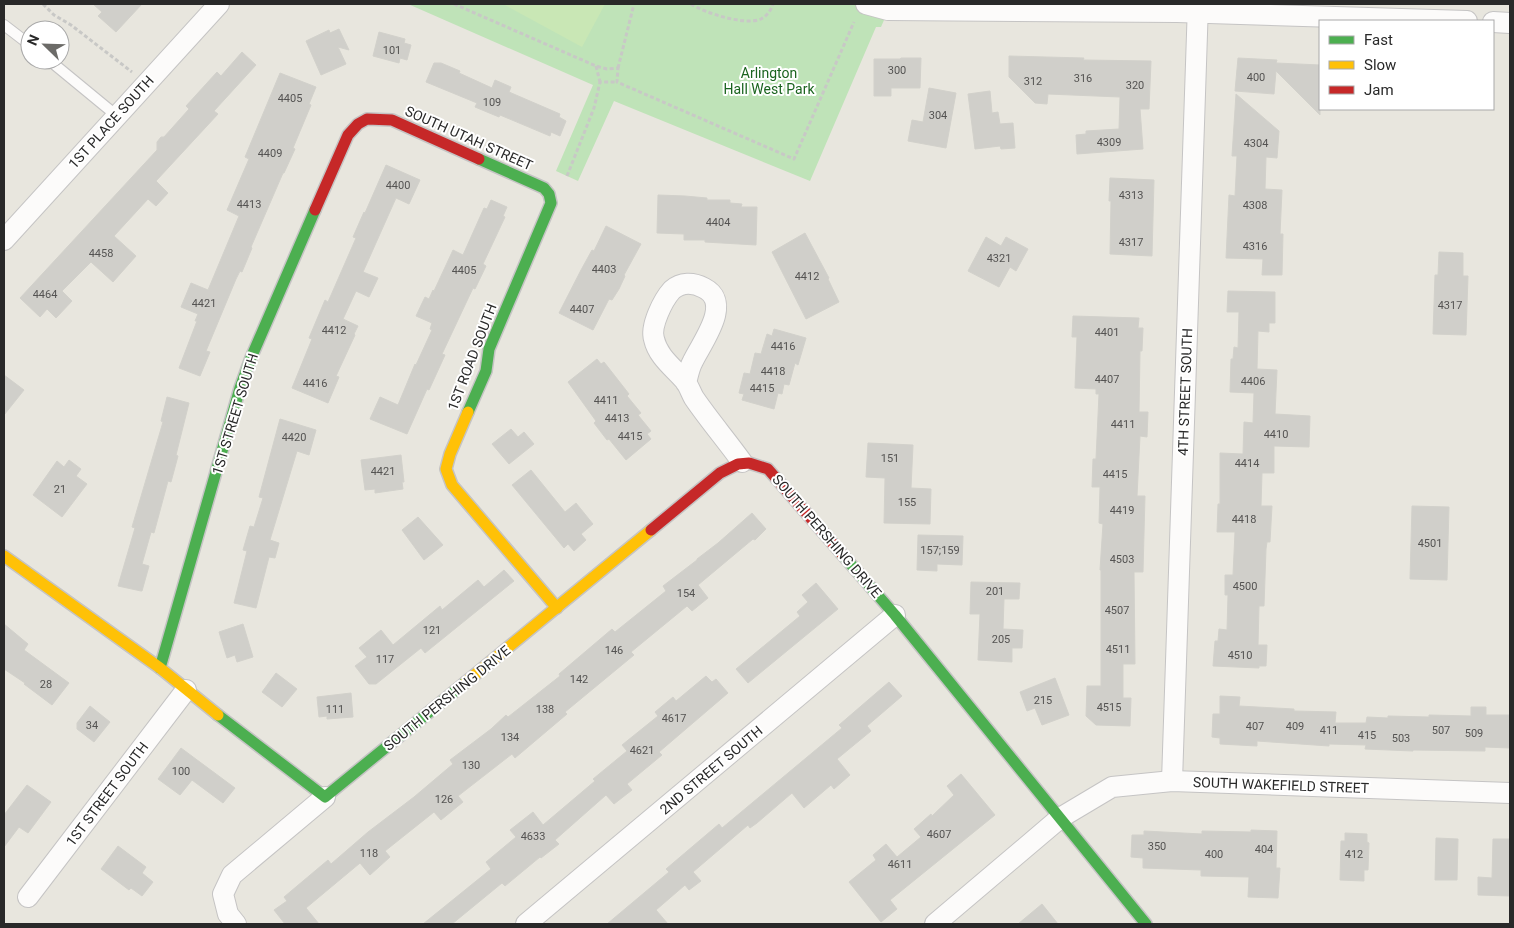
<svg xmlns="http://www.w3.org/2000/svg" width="1514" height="928" font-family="Roboto,sans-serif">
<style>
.green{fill:#bfe3b8}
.pitch{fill:#c9e7b5}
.building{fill:#d0cfca;stroke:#d2d1cb}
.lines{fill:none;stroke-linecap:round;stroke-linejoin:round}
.lane-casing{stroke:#c5c4c4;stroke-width:12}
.street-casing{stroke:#c5c4c4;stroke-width:22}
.fast-casing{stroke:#c5c4c4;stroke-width:14}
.slow-casing{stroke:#c5c4c4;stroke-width:14}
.jam-casing{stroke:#c5c4c4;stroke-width:14}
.path{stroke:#c8c8c6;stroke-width:3;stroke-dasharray:4 2.5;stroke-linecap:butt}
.lane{stroke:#fcfbfa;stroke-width:10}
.street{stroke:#fcfbfa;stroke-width:20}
.fast{stroke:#4caf50;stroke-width:11}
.slow{stroke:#ffc107;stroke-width:11}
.jam{stroke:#c62828;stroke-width:11}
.labels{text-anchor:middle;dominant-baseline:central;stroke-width:4;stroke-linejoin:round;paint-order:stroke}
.number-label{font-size:11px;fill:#545352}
.park-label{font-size:14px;fill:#1b641f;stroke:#fff}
.street-label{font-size:14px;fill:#292929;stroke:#fff}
</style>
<rect width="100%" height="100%" fill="#e8e6de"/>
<polygon class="green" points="408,4 891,4 881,27 876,27 810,181 614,101 578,181 556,171 593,85"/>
<polygon class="pitch" points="503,4 605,4 582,47"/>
<g class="building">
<polygon points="93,4 142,4 116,32 98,16 102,12"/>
<polygon points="339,29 349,50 338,47 346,64 321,75 306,41 329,30 330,33"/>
<polygon points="379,32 405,39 404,43 411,45 407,60 400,58 399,63 373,56"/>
<polygon points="242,52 256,65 214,111 218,114 156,181 168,193 156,206 148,199 114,236 136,256 113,282 91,262 62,291 72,301 56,318 47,309 40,317 20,298 157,150 157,142 161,137 164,137 189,109 186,106 217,72 221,76"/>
<polygon points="1009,56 1084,58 1083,60 1151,61 1149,109 1140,109 1143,149 1077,154 1076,135 1086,134 1086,131 1119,129 1120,97 1048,94 1047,104 1035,103 1009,77"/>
<polygon points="901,58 921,58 920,88 891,88 891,96 874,96 874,59 900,59"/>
<polygon points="1238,58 1277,60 1276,63 1320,65 1320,115 1276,71 1274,94 1235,91"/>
<polygon points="434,63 441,63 460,71 459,73 492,88 495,80 511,87 509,92 560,114 559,117 566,121 560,136 551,132 550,136 500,115 499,117 475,107 477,103 426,82"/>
<polygon points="280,73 316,87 309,104 311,105 293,148 295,149 284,173 283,173 251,247 252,248 242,272 240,271 236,279 206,351 210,352 200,376 179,368 197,321 195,321 198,314 181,307 191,283 208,290 239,216 227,210 249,159 245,157"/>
<polygon points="929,88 956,93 946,148 908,141 912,120 923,122"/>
<polygon points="990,91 992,113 998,112 1000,124 1013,123 1015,148 1001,149 1000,146 975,149 968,94"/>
<polygon points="1236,94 1279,131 1277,158 1266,157 1265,189 1282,190 1280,234 1283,234 1282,275 1262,275 1263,259 1226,258 1229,195 1235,196 1237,156 1232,156"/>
<polygon points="386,165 420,180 409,204 396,198 363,272 378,278 369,297 356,291 343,319 358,326 354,334 355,335 336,376 339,377 328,403 292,388 312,339 309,338 325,300 328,302 356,238 353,237 364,212 365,213"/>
<polygon points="1110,178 1154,180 1152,256 1110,254 1111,201 1109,201"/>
<polygon points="658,195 685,196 707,198 707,200 730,200 730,203 742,204 741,207 757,207 756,245 705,242 705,240 684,240 684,234 657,233"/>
<polygon points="491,200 507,207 503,216 505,217 483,264 486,266 475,289 473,288 442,354 445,355 429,390 427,389 407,434 370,419 380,397 398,405 415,364 416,365 432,330 430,329 432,323 416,316 425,297 429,299 433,290 434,291 453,250 463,255 484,208 487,209"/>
<polygon points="606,226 641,244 624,275 625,276 619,289 612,300 609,299 593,330 559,313 581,270 592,250 594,251"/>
<polygon points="805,233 829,278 828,279 839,302 806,319 772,252"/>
<polygon points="986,237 1001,246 1006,237 1028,249 1016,271 1010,267 999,287 968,271"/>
<polygon points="1439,252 1463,253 1463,276 1468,276 1466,335 1433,334 1435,275 1438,275"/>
<polygon points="1228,291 1275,292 1275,323 1269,323 1269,332 1258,331 1257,369 1277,370 1275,414 1310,416 1309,447 1274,446 1274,473 1262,473 1261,506 1272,506 1270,542 1267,542 1266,549 1264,606 1259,606 1258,645 1267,645 1266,666 1259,666 1259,668 1213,666 1215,641 1218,641 1219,629 1227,630 1228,595 1225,595 1225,575 1233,575 1235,532 1217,532 1218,504 1220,504 1220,453 1243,454 1244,422 1253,423 1254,393 1230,392 1231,359 1233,359 1234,347 1238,348 1239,312 1227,312"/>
<polygon points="1073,316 1139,318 1138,328 1143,328 1142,351 1140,351 1139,412 1148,412 1147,437 1140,436 1137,496 1145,496 1143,572 1134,572 1135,664 1123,664 1123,698 1131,698 1130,726 1096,725 1086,716 1087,686 1101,686 1101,570 1100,570 1103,524 1099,523 1100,487 1092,487 1093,459 1096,459 1099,394 1096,394 1096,389 1075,388 1077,337 1072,337"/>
<polygon points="774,329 806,338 798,365 795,363 789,385 784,384 782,394 778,393 774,409 742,400 744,394 739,393 744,373 750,374 755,353 761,354 767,334 772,336"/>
<polygon points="597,359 601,364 604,362 629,394 627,396 641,413 638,415 651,431 647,434 651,439 626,460 609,439 607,440 594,423 596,421 568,382"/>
<polygon points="4,375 24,390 4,415"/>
<polygon points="167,397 189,403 176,455 178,456 171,482 168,481 154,533 151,532 142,564 149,566 142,591 141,591 118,586 135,528 132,527 163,422 161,421"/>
<polygon points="280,419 316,430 309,455 297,451 270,540 279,543 275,558 269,557 256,608 234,603 247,551 243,550 250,526 254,527 263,498 259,497"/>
<polygon points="511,429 518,437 524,432 534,444 509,464 492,444"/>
<polygon points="868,443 913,445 911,488 931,489 930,524 884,523 885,478 866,477"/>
<polygon points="401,455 404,482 402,482 403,489 375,493 375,489 365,490 361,460"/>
<polygon points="69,460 81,469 76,476 87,484 62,517 33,495 57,461 64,467"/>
<polygon points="531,470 565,512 576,503 593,524 581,534 586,540 574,551 568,544 564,548 512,485"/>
<polygon points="1412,506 1449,507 1447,580 1410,579"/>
<polygon points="752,513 766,529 755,540 753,539 698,585 708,598 692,611 687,606 631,652 634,655 565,712 567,714 515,758 512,754 458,796 463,802 441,820 434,812 385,851 390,857 370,875 360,863 306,908 319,924 285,924 274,910 287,901 284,897 328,860 331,864 368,832 414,797 453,764 450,760 491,729 506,715 508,717 560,676 559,674 612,629 615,632 666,591 663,586 697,560 697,559 718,543"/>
<polygon points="418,517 443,545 424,560 402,530"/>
<polygon points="918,535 963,536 962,565 937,564 937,571 917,570"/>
<polygon points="504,570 514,581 425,653 421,648 376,684 369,684 355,666 367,657 359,648 381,630 393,645 440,606 442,610 478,580 484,587"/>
<polygon points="971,582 1020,583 1019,599 1004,599 1003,629 1023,630 1022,648 1012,648 1012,662 978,660 980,614 970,614"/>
<polygon points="816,583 838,609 748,683 736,669 800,616 797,612 808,602 802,595"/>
<polygon points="4,624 28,644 24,650 69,683 52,705 24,684 25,683 4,669"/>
<polygon points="243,624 253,657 237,662 235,655 227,658 219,632"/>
<polygon points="276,673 297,689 282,707 262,692"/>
<polygon points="706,676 712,682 716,679 728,693 659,752 662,755 627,784 632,790 614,804 606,795 555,840 559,844 541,858 540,857 505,886 502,883 452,924 423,924 491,869 486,862 516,837 510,830 533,812 543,825 595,781 593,779 627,751 622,745 658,716 655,712 673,697 676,701"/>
<polygon points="1055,678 1069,715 1042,725 1035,708 1027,711 1020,692"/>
<polygon points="889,682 902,696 867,726 871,731 837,759 850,775 834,789 831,785 804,808 792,793 757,823 750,828 748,825 693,872 701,881 689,890 685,885 656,910 668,924 607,924 669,872 666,869 719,824 722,828 842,728 839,725"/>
<polygon points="351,693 353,717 327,719 327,716 319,717 317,697"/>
<polygon points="1220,696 1240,697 1239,706 1294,709 1294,711 1336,712 1335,723 1366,723 1367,717 1388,718 1388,716 1429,717 1429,715 1471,716 1471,707 1486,707 1486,715 1510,715 1510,748 1485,747 1485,751 1413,750 1413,751 1365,749 1366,745 1329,744 1329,746 1257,741 1257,746 1220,744 1220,738 1212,737 1213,714 1220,714"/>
<polygon points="90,706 110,722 94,742 77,729 77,723"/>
<polygon points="181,748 235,788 223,803 192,780 180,795 158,779"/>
<polygon points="961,774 995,815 890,900 897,909 881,922 849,882 876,860 873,855 886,844 897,857 921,837 914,829 931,814 932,816 954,795 947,786"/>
<polygon points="27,785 51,802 28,833 19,827 4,847 4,815"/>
<polygon points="1251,830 1277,831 1276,868 1280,868 1278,898 1248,897 1249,877 1201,876 1201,870 1143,868 1143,858 1131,857 1132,835 1144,835 1144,831 1202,834 1202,831 1251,832"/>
<polygon points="1345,833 1367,834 1367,842 1369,843 1368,870 1364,870 1364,881 1340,880 1341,841 1345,841"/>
<polygon points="1436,838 1458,839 1457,880 1435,880"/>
<polygon points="1493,839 1510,839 1510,896 1478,895 1478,877 1492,878"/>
<polygon points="118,846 146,867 142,873 153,882 142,896 131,888 129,890 101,869"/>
<polygon points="1042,904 1058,924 1018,924"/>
</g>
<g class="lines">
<defs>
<g id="lane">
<polyline points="4,25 30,45"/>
<polyline points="49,60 117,116"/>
</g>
<g id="street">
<polyline points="866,4 888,10 1177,12 1467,21"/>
<polyline points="1493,22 1510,23"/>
<polyline points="4,240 219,4"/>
<path d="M686,383c2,-7 3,-15 7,-22 9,-19 40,-58 11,-73 -11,-6 -23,-6 -32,2 -9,10 -22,36 -18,49 4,18 20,29 31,42 4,5 6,12 9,17 15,22 33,43 48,64"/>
<polyline points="1172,781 1198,4"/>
<polyline points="28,897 186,690"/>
<polyline points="236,924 228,914 223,894 232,875 325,797"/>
<polyline points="526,924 895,615"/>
<polyline points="935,924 1060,818 1112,787 1172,781 1510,793"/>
</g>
<g id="fast">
<polyline points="468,412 486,371 489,349 551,203 549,194 544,188 479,159"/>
<polyline points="841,553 895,615 1146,924"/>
<polyline points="160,668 240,388 251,358 315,210"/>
<polyline points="218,715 325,797 466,682"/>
</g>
<g id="slow">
<polyline points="468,412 450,454 446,469 452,485 557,608"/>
<polyline points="4,556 160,668 218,715"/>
<polyline points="466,682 651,530"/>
</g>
<g id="jam">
<polyline points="315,210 348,135 358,124 367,119 392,120 479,159"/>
<polyline points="651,530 720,473 738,464 749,463 768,469 841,553"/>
</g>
</defs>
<use href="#lane" class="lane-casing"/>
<use href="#street" class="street-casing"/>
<use href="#fast" class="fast-casing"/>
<use href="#slow" class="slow-casing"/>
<use href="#jam" class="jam-casing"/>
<g class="path">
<polyline points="43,4 54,15 71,25 132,72"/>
<polyline points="454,4 596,66 607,69 618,68 617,82 794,159 854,22"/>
<path d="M691,4c14,9 54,22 70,15 6,-3 10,-9 12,-15"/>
<polyline points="596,66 600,82"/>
<polyline points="618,68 634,4"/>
<polyline points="567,176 594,108 600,82 617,82"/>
</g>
<use href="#lane" class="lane"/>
<use href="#street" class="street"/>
<use href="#fast" class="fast"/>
<use href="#slow" class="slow"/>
<use href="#jam" class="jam"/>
</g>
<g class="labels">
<g class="number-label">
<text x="392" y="50">101</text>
<text x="897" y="70">300</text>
<text x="1256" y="77">400</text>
<text x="1083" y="78">316</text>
<text x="1033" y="81">312</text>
<text x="1135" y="85">320</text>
<text x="290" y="98">4405</text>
<text x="492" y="102">109</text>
<text x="938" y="115">304</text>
<text x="1109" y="142">4309</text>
<text x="1256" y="143">4304</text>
<text x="270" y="153">4409</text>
<text x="398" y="185">4400</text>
<text x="1131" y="195">4313</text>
<text x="249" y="204">4413</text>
<text x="1255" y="205">4308</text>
<text x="718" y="222">4404</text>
<text x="1131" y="242">4317</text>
<text x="1255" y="246">4316</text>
<text x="101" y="253">4458</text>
<text x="999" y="258">4321</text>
<text x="604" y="269">4403</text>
<text x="464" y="270">4405</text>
<text x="807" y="276">4412</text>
<text x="45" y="294">4464</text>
<text x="204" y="303">4421</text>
<text x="1450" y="305">4317</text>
<text x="582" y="309">4407</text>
<text x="334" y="330">4412</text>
<text x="1107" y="332">4401</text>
<text x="783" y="346">4416</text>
<text x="773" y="371">4418</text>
<text x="1107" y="379">4407</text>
<text x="1253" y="381">4406</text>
<text x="315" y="383">4416</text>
<text x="762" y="388">4415</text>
<text x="606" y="400">4411</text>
<text x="617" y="418">4413</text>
<text x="1123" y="424">4411</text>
<text x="1276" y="434">4410</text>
<text x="630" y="436">4415</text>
<text x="294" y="437">4420</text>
<text x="890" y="458">151</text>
<text x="1247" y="463">4414</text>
<text x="383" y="471">4421</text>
<text x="1115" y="474">4415</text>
<text x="60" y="489">21</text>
<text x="907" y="502">155</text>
<text x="1122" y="510">4419</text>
<text x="1244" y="519">4418</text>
<text x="1430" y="543">4501</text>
<text x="940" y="550">157;159</text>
<text x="1122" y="559">4503</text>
<text x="1245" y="586">4500</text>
<text x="995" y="591">201</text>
<text x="686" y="593">154</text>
<text x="1117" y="610">4507</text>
<text x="432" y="630">121</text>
<text x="1001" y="639">205</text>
<text x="1118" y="649">4511</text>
<text x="614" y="650">146</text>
<text x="1240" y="655">4510</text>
<text x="385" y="659">117</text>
<text x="579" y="679">142</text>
<text x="46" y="684">28</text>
<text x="1043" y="700">215</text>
<text x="1109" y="707">4515</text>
<text x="335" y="709">111</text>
<text x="545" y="709">138</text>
<text x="674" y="718">4617</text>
<text x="92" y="725">34</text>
<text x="1255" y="726">407</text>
<text x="1295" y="726">409</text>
<text x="1329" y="730">411</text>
<text x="1441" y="730">507</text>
<text x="1474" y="733">509</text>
<text x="1367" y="735">415</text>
<text x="510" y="737">134</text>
<text x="1401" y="738">503</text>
<text x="642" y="750">4621</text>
<text x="471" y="765">130</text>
<text x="181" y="771">100</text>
<text x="444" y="799">126</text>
<text x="939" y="834">4607</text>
<text x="533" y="836">4633</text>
<text x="1157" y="846">350</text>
<text x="1264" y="849">404</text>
<text x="369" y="853">118</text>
<text x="1214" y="854">400</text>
<text x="1354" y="854">412</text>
<text x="900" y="864">4611</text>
</g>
<g class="park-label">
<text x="769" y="73">Arlington<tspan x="769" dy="16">Hall West Park</tspan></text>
</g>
<g class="street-label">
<text transform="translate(111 122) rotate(-48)">1ST PLACE SOUTH</text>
<text transform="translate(469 138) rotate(24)">SOUTH UTAH STREET</text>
<text transform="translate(472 357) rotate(-69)">1ST ROAD SOUTH</text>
<text transform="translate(1185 392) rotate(-88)">4TH STREET SOUTH</text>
<text transform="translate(235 414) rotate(-73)">1ST STREET SOUTH</text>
<text transform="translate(827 536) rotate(49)">SOUTH PERSHING DRIVE</text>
<text transform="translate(447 698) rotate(-39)">SOUTH PERSHING DRIVE</text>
<text transform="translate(711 770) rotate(-40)">2ND STREET SOUTH</text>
<text transform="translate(1281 785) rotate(2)">SOUTH WAKEFIELD STREET</text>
<text transform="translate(107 794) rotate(-53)">1ST STREET SOUTH</text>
</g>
</g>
<rect width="1514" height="928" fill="none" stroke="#292929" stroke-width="10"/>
<rect x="1319" y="20" width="175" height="90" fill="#ffffff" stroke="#a9a9a9"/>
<rect x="1329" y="36" width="25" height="8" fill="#4caf50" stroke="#a9a9a9"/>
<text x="1364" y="45" font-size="15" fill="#292929">Fast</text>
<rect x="1329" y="61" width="25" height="8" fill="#ffc107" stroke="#a9a9a9"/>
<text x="1364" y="70" font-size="15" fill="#292929">Slow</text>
<rect x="1329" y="86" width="25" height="8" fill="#c62828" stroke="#a9a9a9"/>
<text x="1364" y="95" font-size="15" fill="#292929">Jam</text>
<g transform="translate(45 45) rotate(293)"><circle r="24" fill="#ffffff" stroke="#a9a9a9"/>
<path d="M0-4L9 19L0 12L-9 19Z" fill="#6c6b68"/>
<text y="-8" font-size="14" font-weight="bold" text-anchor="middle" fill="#292929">N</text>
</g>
</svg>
